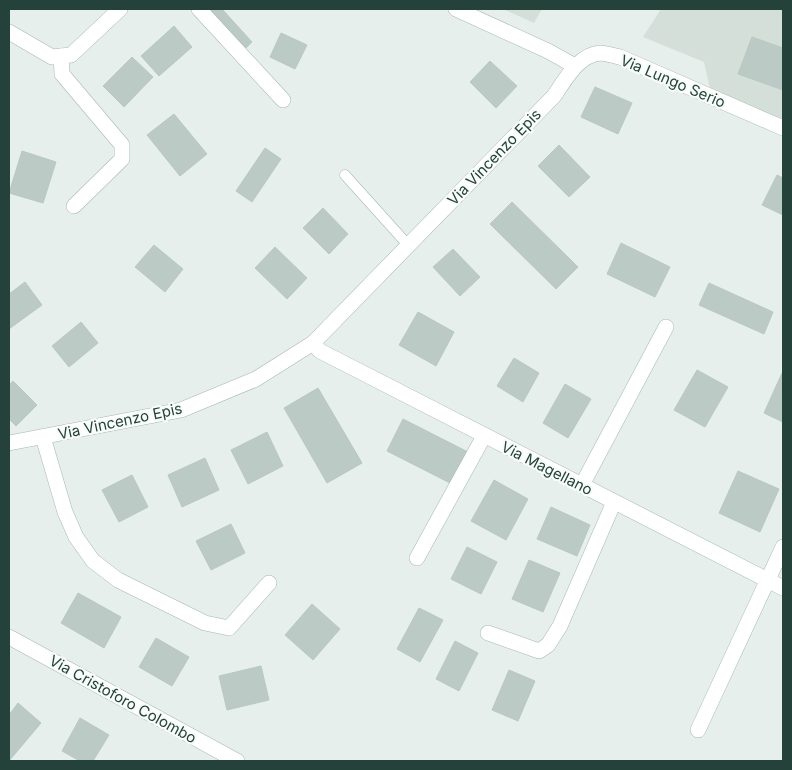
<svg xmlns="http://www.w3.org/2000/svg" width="792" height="770" font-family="Inter,sans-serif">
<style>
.built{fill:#d4dfda}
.building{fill:#bbcac4;stroke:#b8c9c2}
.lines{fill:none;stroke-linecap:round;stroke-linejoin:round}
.service-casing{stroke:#a8b8b2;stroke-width:11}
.minor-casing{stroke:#a8b8b2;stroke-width:16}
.tertiary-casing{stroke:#a8b8b2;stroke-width:16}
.service{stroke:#fff;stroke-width:10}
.minor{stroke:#fff;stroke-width:15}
.tertiary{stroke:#fff;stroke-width:15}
.labels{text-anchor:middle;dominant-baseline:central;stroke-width:4.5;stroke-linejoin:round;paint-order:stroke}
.street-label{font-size:15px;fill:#24423a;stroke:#f7fbf9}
</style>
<rect width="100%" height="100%" fill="#e6efeb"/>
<g class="built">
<polygon points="503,9 542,9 534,23"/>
<polygon points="661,9 783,9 783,120 710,89 704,62 643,37"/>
</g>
<g class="building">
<polygon points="202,9 222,9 252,42 242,52"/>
<polygon points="174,26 192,47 159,76 141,56"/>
<polygon points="281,33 307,45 295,69 270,57"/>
<polygon points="752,37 783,48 783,90 738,74"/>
<polygon points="132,57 153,77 124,107 103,86"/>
<polygon points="490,61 517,86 496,108 470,82"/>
<polygon points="595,87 632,103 618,134 581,117"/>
<polygon points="174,114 207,154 180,176 147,135"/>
<polygon points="559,145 590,177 569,197 538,166"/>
<polygon points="265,148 281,159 252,202 236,191"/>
<polygon points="22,151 56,162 43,203 9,193"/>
<polygon points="777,175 783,178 783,215 762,205"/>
<polygon points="512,202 578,267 556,289 490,224"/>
<polygon points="323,208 348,234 329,254 303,228"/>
<polygon points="621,243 670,267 655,297 607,274"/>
<polygon points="154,245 183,269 165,292 135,267"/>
<polygon points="275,247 307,278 287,299 255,268"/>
<polygon points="453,249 480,277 460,296 433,267"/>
<polygon points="25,282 42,305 9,329 9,294"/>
<polygon points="709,283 773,312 764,334 699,305"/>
<polygon points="418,312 454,332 436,366 399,345"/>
<polygon points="81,322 98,343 69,367 52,346"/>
<polygon points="514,358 539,373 523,402 497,386"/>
<polygon points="697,370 728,387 705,427 674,410"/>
<polygon points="782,373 783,374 783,422 764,413"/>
<polygon points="13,381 37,405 16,426 9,419 9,385"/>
<polygon points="565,384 591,399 568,438 543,423"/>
<polygon points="318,388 362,463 327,483 284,408"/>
<polygon points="403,419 468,452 452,484 387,451"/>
<polygon points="267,432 283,466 248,484 231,450"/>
<polygon points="205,458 219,490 182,507 168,475"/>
<polygon points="738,471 779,489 760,532 719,513"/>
<polygon points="132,475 148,507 119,522 102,490"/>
<polygon points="494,480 528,499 506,540 471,521"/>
<polygon points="551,507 590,525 577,556 537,539"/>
<polygon points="231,524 245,553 211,570 196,541"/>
<polygon points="467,547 497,562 481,594 451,579"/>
<polygon points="529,560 560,573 543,612 512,599"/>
<polygon points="78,593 121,617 104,648 61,623"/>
<polygon points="312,604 340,629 313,660 285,635"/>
<polygon points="419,608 443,620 420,662 397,649"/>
<polygon points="156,638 189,657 172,686 139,667"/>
<polygon points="455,641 478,653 459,691 436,679"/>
<polygon points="261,666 269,700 227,710 219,676"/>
<polygon points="509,670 535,681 518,721 492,710"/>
<polygon points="18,703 41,723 9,761 9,715"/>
<polygon points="80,718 109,735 93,761 80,761 62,751"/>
</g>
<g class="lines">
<defs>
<polyline id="service" points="345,175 408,245"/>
<g id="minor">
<polyline points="199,9 283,100"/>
<polyline points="456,9 548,51 575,66"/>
<polyline points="9,32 52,57 71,55 120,9"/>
<polyline points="61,56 62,74 122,145 122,159 74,206"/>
<polyline points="313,343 320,351 783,588"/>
<polyline points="43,437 65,512 76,537 93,561 118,580 205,623 229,628 269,583"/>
<polyline points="582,485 666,327"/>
<polyline points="417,558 484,436"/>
<polyline points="488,633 539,651 548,645 560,626 614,502"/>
<polyline points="698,730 783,547"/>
</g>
<g id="tertiary">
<path d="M9,443l172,-33 75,-31 57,-36 241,-247c11,-16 24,-41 46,-43 6,0 14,3 20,4l163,71"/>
<polyline points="9,637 237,761"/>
</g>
</defs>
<use href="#service" class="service-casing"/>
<use href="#minor" class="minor-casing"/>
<use href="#tertiary" class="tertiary-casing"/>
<use href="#service" class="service"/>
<use href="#minor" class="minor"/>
<use href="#tertiary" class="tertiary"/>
</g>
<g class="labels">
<g class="street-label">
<text transform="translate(673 81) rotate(23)">Via Lungo Serio</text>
<text transform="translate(494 157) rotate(-46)">Via Vincenzo Epis</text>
<text transform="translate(120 421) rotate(-12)">Via Vincenzo Epis</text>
<text transform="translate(547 468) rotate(27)">Via Magellano</text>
<text transform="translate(123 699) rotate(29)">Via Cristoforo Colombo</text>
</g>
</g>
<rect width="792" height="770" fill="none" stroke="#24423a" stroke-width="20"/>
</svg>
